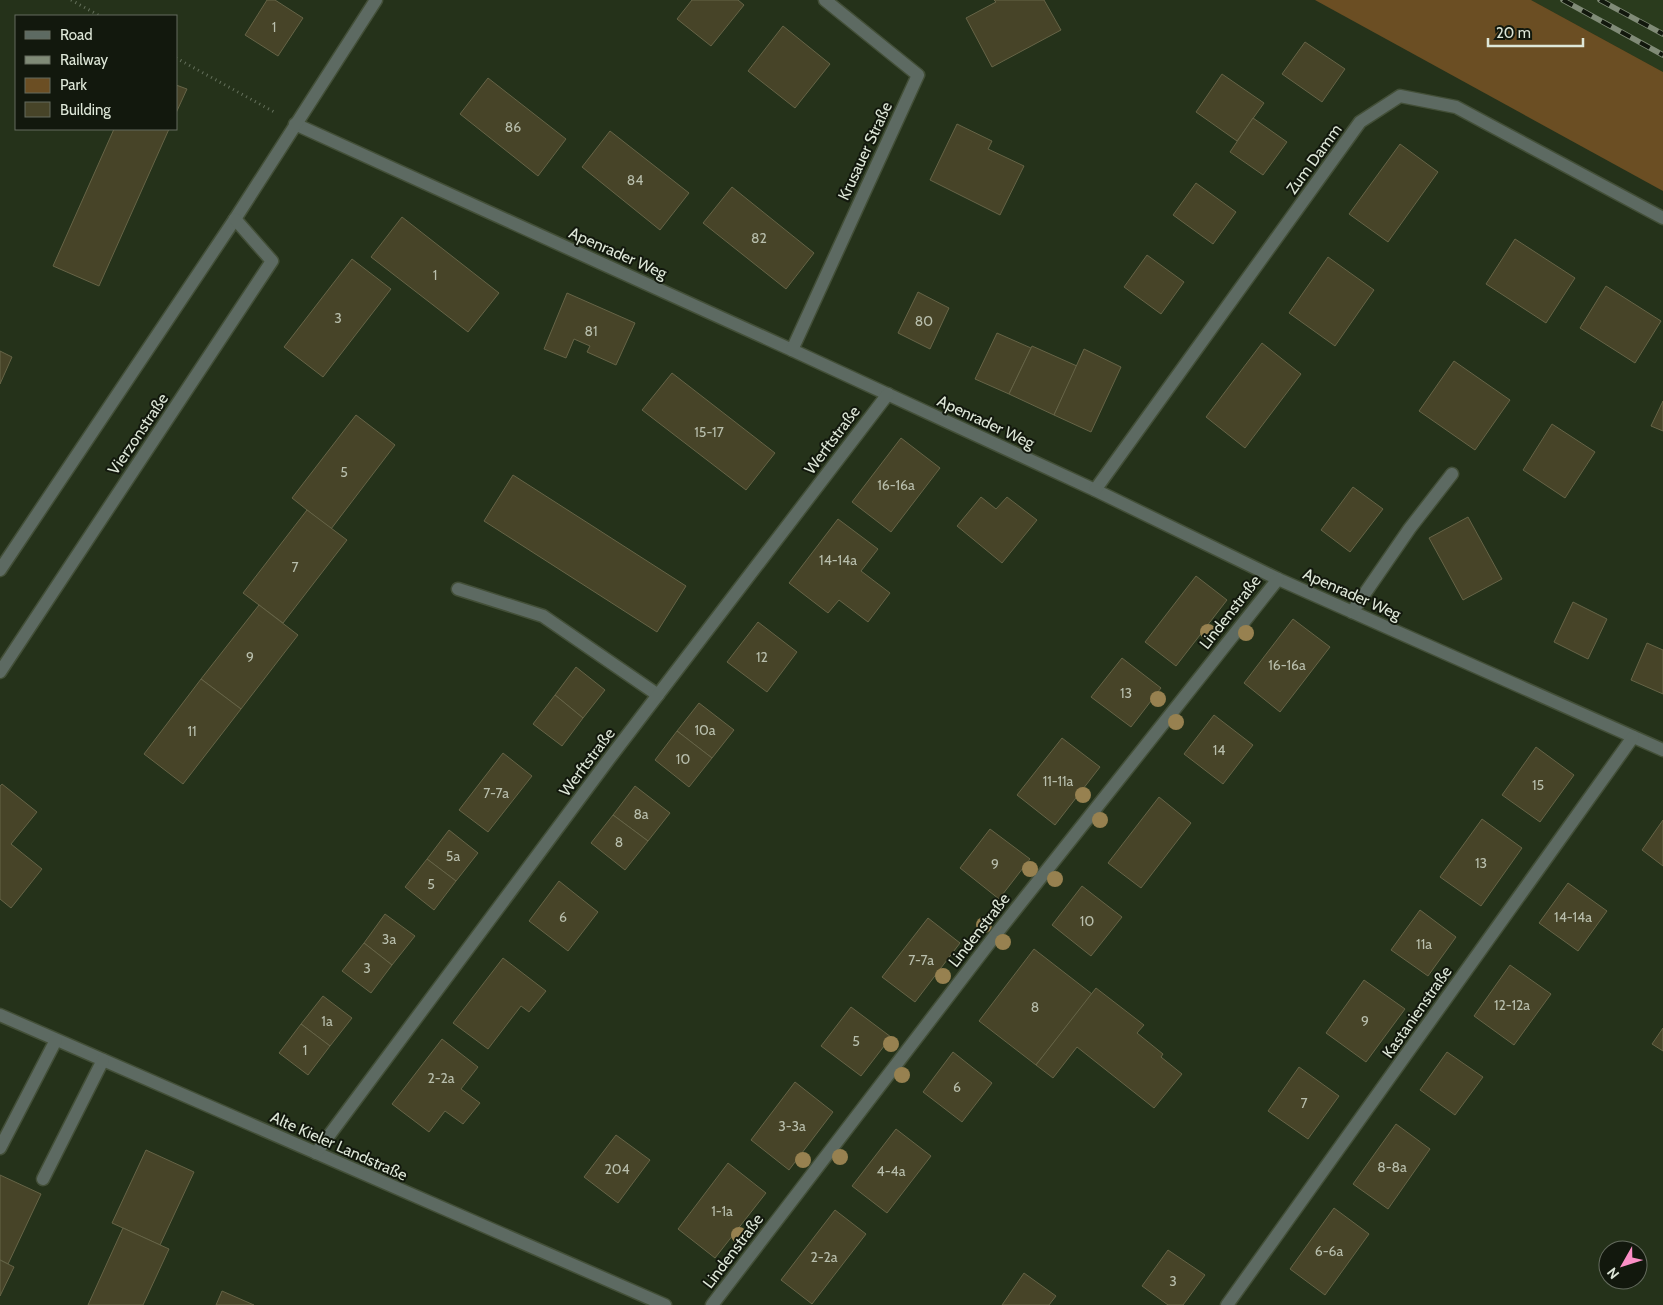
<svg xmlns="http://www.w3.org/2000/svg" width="1663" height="1305" font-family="Cabin,sans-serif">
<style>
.built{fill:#2a3b1d}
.green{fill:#6b4e23}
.building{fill:#474428;stroke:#666447}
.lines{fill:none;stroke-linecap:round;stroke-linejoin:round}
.minor-casing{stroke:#434f38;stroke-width:15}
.path{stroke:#65715c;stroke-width:3;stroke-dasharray:1 4;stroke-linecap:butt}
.minor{stroke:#5d6a62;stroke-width:12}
.rail-casing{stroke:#808b77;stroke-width:5.5}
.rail{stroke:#12180d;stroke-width:4;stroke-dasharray:11;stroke-linecap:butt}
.tree{fill:#978150}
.labels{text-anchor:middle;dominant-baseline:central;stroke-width:4;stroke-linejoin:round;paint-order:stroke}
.number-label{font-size:14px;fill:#b8beac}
.street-label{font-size:16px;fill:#dee7d8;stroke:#12180d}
</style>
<rect width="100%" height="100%" fill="#25321a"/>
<polygon class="built" points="1531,0 1663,0 1663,72"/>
<polygon class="green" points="1315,0 1531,0 1663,72 1663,191"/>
<g class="building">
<polygon points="267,0 275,0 303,18 278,56 245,35"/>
<polygon points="692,0 738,0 744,5 711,46 677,19"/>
<polygon points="994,0 1044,0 1061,30 992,67 966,18 996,2"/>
<polygon points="783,26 830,64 795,108 748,71"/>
<polygon points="1305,42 1345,69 1322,102 1282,74"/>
<polygon points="1222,74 1264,103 1237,141 1196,112"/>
<polygon points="488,78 566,139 538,176 460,114"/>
<polygon points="176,85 187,89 176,113"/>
<polygon points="1253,118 1287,142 1263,175 1230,152"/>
<polygon points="957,124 992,141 988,149 1024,166 1000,215 930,180"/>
<polygon points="114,129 169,129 99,286 53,266"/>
<polygon points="610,131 689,193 660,230 582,167"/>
<polygon points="1400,144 1438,172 1388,242 1349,214"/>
<polygon points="1196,183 1236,212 1213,244 1173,215"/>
<polygon points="732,187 814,253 786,289 703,223"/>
<polygon points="402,217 499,293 468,332 371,257"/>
<polygon points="1515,239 1575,278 1546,323 1486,284"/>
<polygon points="1147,255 1184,282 1161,314 1124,287"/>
<polygon points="1328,257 1374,290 1335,346 1289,313"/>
<polygon points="352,259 391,289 323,377 284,347"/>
<polygon points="1606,286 1661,321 1635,363 1580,328"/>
<polygon points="918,292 949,308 930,349 898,333"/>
<polygon points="567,293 635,323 616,365 587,352 590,346 574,339 566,358 544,349"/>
<polygon points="997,333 1031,348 1009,394 975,379"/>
<polygon points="1262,343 1301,374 1245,448 1206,417"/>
<polygon points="1032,346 1077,366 1054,415 1009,394"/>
<polygon points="1084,349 1121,367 1091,432 1054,415"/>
<polygon points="0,351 12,357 0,384"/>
<polygon points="1454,361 1510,400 1475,450 1419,411"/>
<polygon points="672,373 775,453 746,490 642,410"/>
<polygon points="1663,401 1663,431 1651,426"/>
<polygon points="356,415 395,445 331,529 292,498"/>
<polygon points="1552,424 1595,452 1565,498 1523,470"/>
<polygon points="901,438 940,468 891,532 852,502"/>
<polygon points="513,475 686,586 657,632 484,521"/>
<polygon points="1353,487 1383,509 1350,552 1321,530"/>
<polygon points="981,497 996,509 1007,497 1037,520 1002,563 957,526"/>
<polygon points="307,510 347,540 283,623 243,593"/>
<polygon points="1468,517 1502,579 1463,600 1429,538"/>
<polygon points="838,519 878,549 861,571 890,593 868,622 839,600 828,613 789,583"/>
<polygon points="1196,576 1227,600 1176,666 1145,642"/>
<polygon points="1573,602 1607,619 1588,659 1554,642"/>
<polygon points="259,605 298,635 241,709 201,679"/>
<polygon points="1293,619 1330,647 1280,712 1244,683"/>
<polygon points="758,622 797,652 767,692 727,662"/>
<polygon points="1647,643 1663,650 1663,694 1631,680"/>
<polygon points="1122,658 1161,688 1131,727 1091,697"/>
<polygon points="576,667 605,690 583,718 555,695"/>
<polygon points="201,679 241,709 183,784 144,754"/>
<polygon points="555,695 583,718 562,746 533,724"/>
<polygon points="699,703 734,730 712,758 677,731"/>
<polygon points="1214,715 1253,745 1223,784 1184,754"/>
<polygon points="677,731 712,758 689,787 655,760"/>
<polygon points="1062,738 1100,767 1055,825 1017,795"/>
<polygon points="1536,747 1574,775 1540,822 1502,795"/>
<polygon points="503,753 532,776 488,832 459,810"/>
<polygon points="2,784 37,812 11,844 42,869 11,908 0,899 0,786"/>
<polygon points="635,786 670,813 648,841 613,815"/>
<polygon points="1159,797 1191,823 1141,888 1108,863"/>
<polygon points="613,815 648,841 625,870 591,843"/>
<polygon points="1482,819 1522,848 1481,906 1440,877"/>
<polygon points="1663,820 1663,866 1642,850"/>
<polygon points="990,829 1030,859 999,899 960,868"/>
<polygon points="449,830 478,853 456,881 427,859"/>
<polygon points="427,859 456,881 434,910 405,887"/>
<polygon points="559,881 598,912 568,951 529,921"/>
<polygon points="1568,883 1607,911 1578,951 1539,923"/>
<polygon points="1082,886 1122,917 1091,956 1052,925"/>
<polygon points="1420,910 1456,937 1428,976 1391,950"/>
<polygon points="385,914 415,936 392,965 364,943"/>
<polygon points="928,918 960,943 915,1002 882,977"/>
<polygon points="364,943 392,965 371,993 342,971"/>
<polygon points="1034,949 1092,994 1036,1065 979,1021"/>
<polygon points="503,958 546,991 529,1012 521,1006 488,1049 453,1023"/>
<polygon points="1510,965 1551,994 1514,1045 1474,1016"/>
<polygon points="1364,980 1405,1009 1366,1062 1326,1033"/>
<polygon points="1096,988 1144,1025 1137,1033 1163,1054 1161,1057 1182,1074 1154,1108 1077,1047 1053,1078 1036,1065"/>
<polygon points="323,996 352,1018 330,1046 301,1024"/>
<polygon points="851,1007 891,1037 861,1076 821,1046"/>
<polygon points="301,1024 330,1046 308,1075 279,1053"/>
<polygon points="1663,1028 1663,1051 1652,1044"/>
<polygon points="442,1039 478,1067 461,1089 480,1103 463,1124 445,1111 429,1132 392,1104"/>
<polygon points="953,1052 992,1083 962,1122 923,1092"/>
<polygon points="1447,1052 1483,1077 1455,1115 1420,1090"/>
<polygon points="1299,1067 1339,1096 1308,1139 1268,1111"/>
<polygon points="795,1082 833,1112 789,1170 751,1140"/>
<polygon points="1396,1124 1430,1149 1388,1209 1353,1184"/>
<polygon points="896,1129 931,1156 887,1213 852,1186"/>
<polygon points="616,1135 650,1160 618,1203 584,1177"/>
<polygon points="146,1150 194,1172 160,1245 112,1223"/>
<polygon points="728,1163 766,1193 715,1258 678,1229"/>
<polygon points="0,1175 41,1194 8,1264 0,1260"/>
<polygon points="1334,1208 1369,1234 1325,1295 1290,1269"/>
<polygon points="835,1210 866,1234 812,1304 781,1280"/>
<polygon points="123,1228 169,1249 143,1305 88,1305"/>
<polygon points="1168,1250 1205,1275 1183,1305 1168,1305 1142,1286"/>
<polygon points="0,1260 14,1267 0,1296"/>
<polygon points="1024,1273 1056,1296 1049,1305 1002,1305"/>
<polygon points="222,1291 254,1305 216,1305"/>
</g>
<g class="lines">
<defs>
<g id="minor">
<polyline points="295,124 792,350 1095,490 1278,579 1663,750"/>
<polyline points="792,350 918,75 825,0"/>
<polyline points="1095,490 1360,122 1400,96 1456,107 1663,218"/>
<polyline points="0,570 235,219 376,0"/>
<polyline points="458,589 543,616 658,695"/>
<polyline points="1352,612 1410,528 1452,474"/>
<polyline points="0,672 272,261 235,219"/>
<polyline points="0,1015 665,1305"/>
<polyline points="0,1148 56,1040"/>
<polyline points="316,1153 609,759 888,394"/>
<polyline points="43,1179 103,1060"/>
<polyline points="712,1305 1000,929 1278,579"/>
<polyline points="1227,1305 1633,737"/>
</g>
</defs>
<use href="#minor" class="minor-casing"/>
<g class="path">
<polyline points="71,0 100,16"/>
<polyline points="176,58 276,113"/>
</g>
<use href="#minor" class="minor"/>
<defs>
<g id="rail">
<polyline points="1563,0 1663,55"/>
<polyline points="1600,0 1663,34"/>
</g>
</defs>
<use href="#rail" class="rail-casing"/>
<use href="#rail" class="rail"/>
</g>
<g class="tree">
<circle cx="1208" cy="632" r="8"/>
<circle cx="1246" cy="633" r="8"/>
<circle cx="1158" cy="699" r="8"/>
<circle cx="1176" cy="722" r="8"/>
<circle cx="1083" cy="795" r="8"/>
<circle cx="1100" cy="820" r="8"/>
<circle cx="1030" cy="869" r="8"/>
<circle cx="1055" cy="879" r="8"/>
<circle cx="984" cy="925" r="8"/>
<circle cx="1003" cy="942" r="8"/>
<circle cx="943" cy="976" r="8"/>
<circle cx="891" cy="1044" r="8"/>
<circle cx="902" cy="1075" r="8"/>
<circle cx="840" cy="1157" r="8"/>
<circle cx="803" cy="1160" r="8"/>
<circle cx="739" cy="1235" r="8"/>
</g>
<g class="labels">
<g class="number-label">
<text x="274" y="27">1</text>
<text x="513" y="127">86</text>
<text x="635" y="180">84</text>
<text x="759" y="238">82</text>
<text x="435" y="275">1</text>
<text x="338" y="318">3</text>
<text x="924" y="321">80</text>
<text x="591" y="331">81</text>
<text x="709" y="432">15-17</text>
<text x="344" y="472">5</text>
<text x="896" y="485">16-16a</text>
<text x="838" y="560">14-14a</text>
<text x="295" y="567">7</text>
<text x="250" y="657">9</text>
<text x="762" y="657">12</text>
<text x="1287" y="665">16-16a</text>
<text x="1126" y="693">13</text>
<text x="705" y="730">10a</text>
<text x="192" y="731">11</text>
<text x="1219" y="750">14</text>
<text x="683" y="759">10</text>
<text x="1058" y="781">11-11a</text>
<text x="1538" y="785">15</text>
<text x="496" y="793">7-7a</text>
<text x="641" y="814">8a</text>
<text x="619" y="842">8</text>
<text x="453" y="856">5a</text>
<text x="1481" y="863">13</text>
<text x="995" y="864">9</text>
<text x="431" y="884">5</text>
<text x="563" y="917">6</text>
<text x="1573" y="917">14-14a</text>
<text x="1087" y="921">10</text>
<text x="389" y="939">3a</text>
<text x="1424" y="944">11a</text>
<text x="921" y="960">7-7a</text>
<text x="367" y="968">3</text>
<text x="1512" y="1005">12-12a</text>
<text x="1035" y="1007">8</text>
<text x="327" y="1021">1a</text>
<text x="1365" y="1021">9</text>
<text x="856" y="1041">5</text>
<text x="305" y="1050">1</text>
<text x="441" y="1078">2-2a</text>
<text x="957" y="1087">6</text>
<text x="1304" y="1103">7</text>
<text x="792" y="1126">3-3a</text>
<text x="1392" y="1167">8-8a</text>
<text x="617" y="1169">204</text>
<text x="891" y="1171">4-4a</text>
<text x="722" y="1211">1-1a</text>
<text x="1329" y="1251">6-6a</text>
<text x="824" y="1257">2-2a</text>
<text x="1173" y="1281">3</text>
</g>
<g class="street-label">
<text transform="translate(865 151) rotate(-65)">Krusauer Straße</text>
<text transform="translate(1314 159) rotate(-54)">Zum Damm</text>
<text transform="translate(618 253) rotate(24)">Apenrader Weg</text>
<text transform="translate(986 422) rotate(25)">Apenrader Weg</text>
<text transform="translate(138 434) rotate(-56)">Vierzonstraße</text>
<text transform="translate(832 440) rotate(-53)">Werftstraße</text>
<text transform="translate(1352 594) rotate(24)">Apenrader Weg</text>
<text transform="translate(1230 612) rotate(-52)">Lindenstraße</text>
<text transform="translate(587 762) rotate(-53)">Werftstraße</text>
<text transform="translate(979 930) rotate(-52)">Lindenstraße</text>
<text transform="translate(1417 1012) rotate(-55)">Kastanienstraße</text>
<text transform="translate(339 1146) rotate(24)">Alte Kieler Landstraße</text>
<text transform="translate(733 1251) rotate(-53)">Lindenstraße</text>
</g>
</g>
<rect x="15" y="15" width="162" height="115" fill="#12180d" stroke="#646b5e"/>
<rect x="25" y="31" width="25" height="8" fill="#5d6a62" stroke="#646b5e"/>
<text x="60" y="40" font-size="15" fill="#dee7d8">Road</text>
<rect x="25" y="56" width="25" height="8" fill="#808b77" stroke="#646b5e"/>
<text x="60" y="65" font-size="15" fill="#dee7d8">Railway</text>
<rect x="25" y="78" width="25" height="15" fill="#6b4e23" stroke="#646b5e"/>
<text x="60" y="90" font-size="15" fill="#dee7d8">Park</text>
<rect x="25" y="102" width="25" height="15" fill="#474428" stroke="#646b5e"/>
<text x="60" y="115" font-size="15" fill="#dee7d8">Building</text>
<g transform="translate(1623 1265) rotate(231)"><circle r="24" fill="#12180d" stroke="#646b5e"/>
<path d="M0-4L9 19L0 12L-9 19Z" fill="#fb8fc6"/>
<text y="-8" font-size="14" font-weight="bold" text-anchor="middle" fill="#dee7d8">N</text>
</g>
<path d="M1488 38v8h95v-8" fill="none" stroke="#dee7d8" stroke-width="2.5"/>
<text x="1496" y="38" font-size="15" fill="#dee7d8" stroke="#12180d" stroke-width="4" paint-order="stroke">20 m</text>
</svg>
